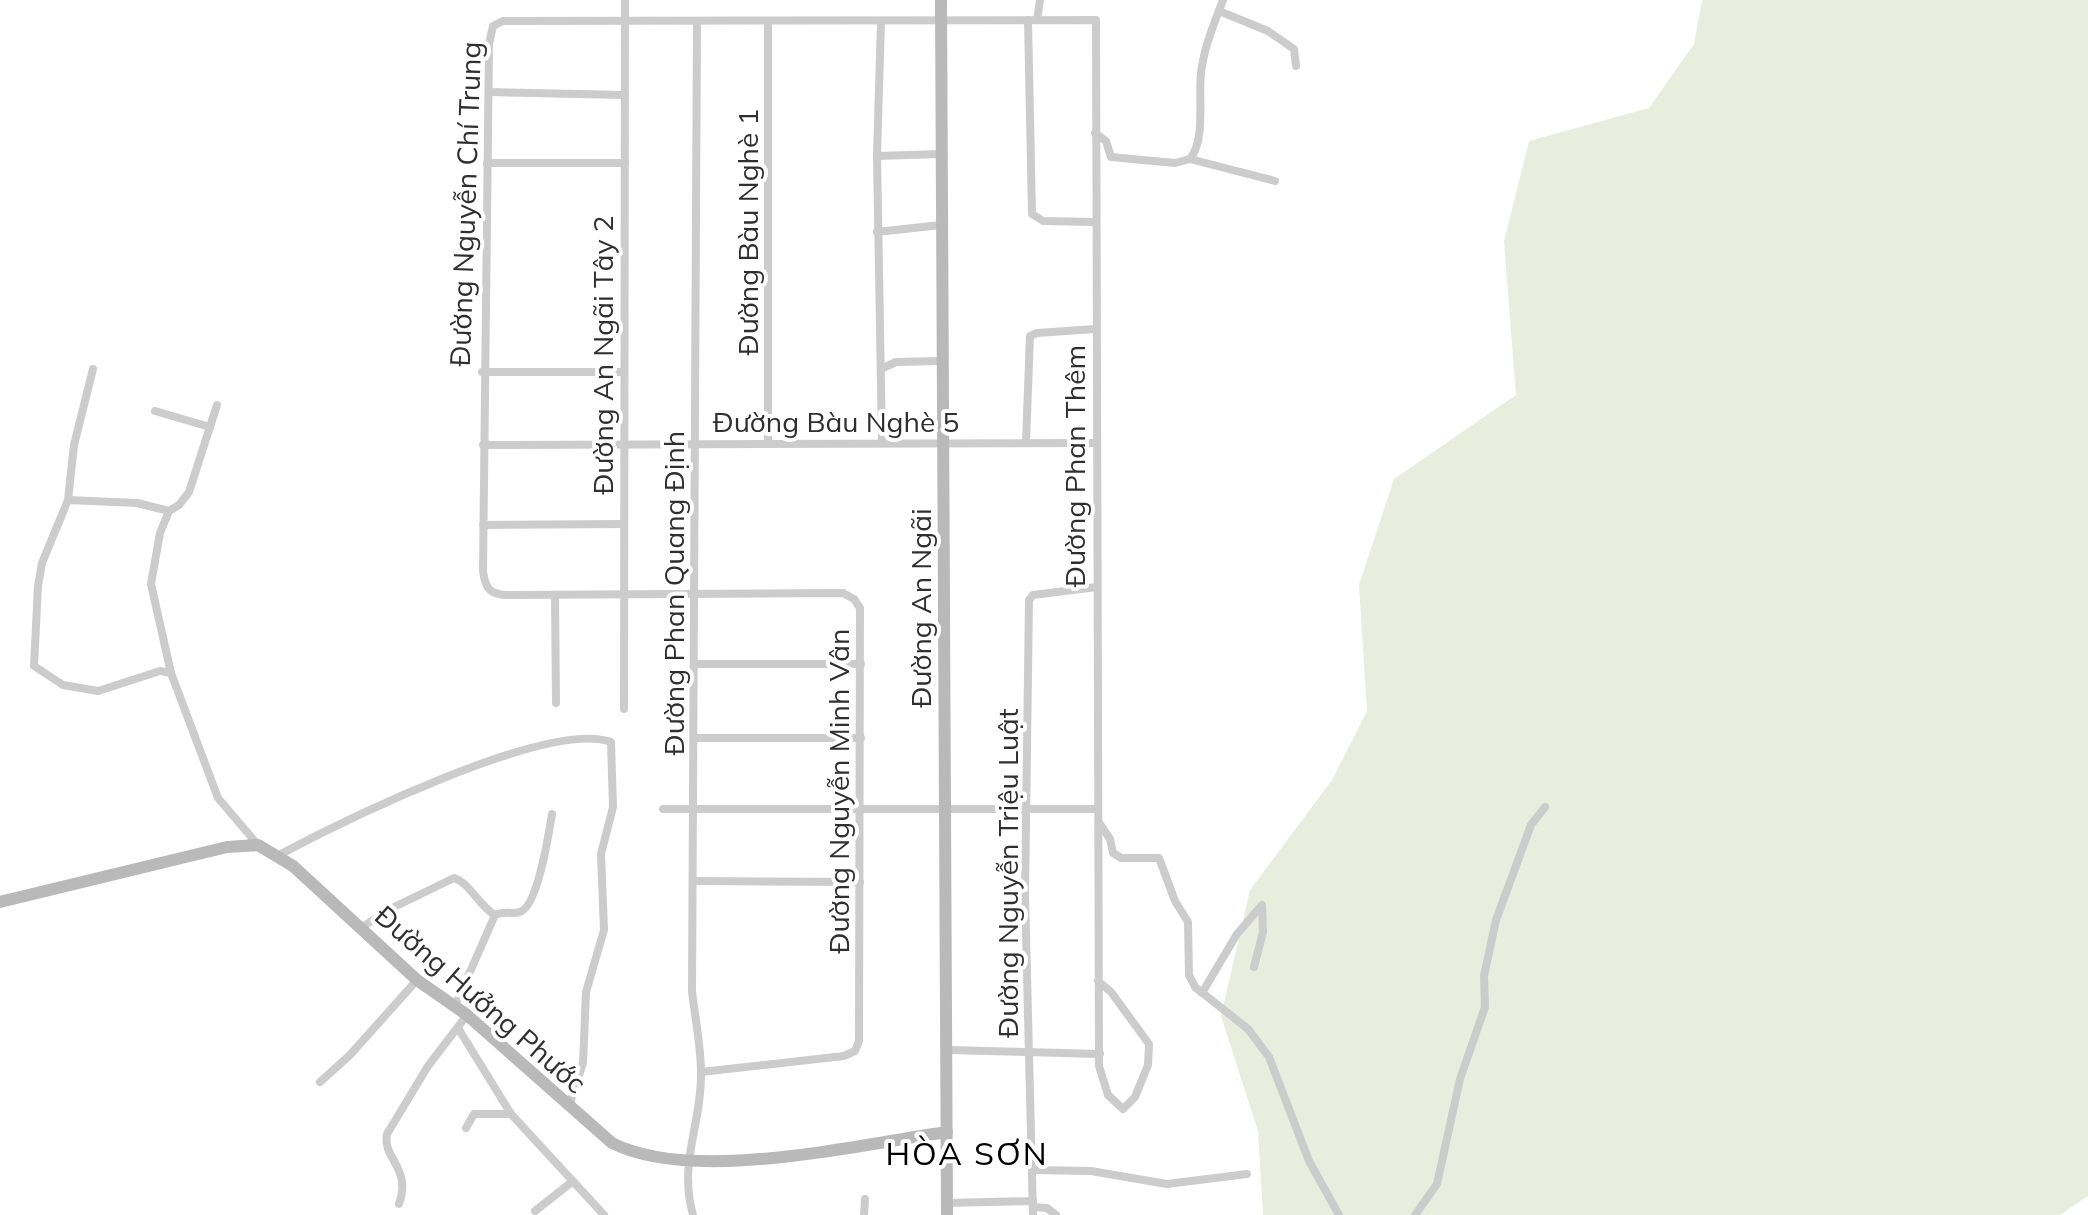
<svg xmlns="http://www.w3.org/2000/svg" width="2088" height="1215" font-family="Mulish,sans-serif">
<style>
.green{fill:#e8eddd}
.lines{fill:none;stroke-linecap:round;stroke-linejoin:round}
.minor{stroke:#ccc;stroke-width:8}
.secondary{stroke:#b9b9b9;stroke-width:12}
.labels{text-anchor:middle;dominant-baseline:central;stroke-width:8;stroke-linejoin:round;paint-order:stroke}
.street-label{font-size:28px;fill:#2f2f2f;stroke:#fff}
.quarter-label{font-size:32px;letter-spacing:2px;fill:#000;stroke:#fff}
</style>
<rect width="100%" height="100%" fill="#fff"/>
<polygon class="green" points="1702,0 2088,0 2088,1196 2060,1215 1263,1215 1258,1131 1221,1016 1250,890 1332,780 1367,711 1359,585 1394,479 1516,395 1504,241 1529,141 1649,108 1694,44"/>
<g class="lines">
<g class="minor">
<polyline points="1219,11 1268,31 1294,49 1296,66"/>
<polyline points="1028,20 1032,214 1043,221 1095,222"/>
<polyline points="1037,20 1040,0"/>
<polyline points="768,22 768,442"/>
<polyline points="489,92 625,95"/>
<path d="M1095,133l11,8 5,16 64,6 15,-4c16,-20 8,-61 11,-86 3,-26 13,-49 22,-73"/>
<polyline points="877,156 881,22"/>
<polyline points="1190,159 1275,181"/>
<polyline points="487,163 625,163"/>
<polyline points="877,232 941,225"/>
<polyline points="883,368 896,362 941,361"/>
<polyline points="482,372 624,372"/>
<polyline points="217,405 189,492 179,505 169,511 160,533 151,584 171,673 218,798 258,845"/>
<polyline points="155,411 210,427"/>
<polyline points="882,442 877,156 941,154"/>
<polyline points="1026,442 1030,336 1037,333 1095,329"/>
<polyline points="483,445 1094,443"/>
<polyline points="68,500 74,445 93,369"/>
<polyline points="169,511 137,503 68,500 42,563 38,586 34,666 63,685 98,691 160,671 171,673"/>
<polyline points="483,525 623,524"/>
<polyline points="555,595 556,703"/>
<polyline points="695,664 861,664"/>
<polyline points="624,709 625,0"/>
<polyline points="695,738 861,738"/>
<polyline points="663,809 1098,809"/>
<polyline points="1100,824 1110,839 1113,853 1121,858 1159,858 1175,901 1188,922 1189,975 1195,987 1248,1029 1269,1057 1309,1161 1339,1215"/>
<path d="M277,856c62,-33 271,-137 334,-114l2,65 -12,47 3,76 -18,62 -3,71 -14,43"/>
<polyline points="694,881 860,882"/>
<path d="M361,928l27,-18 66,-32c16,5 25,28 41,37"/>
<polyline points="1202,993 1237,934 1262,905 1263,932 1254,967"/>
<path d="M455,1006l40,-91c9,-5 16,0 25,-3 18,-6 29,-80 32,-98"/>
<polyline points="458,1028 511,1114 604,1215"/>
<polyline points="946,1050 1100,1054"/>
<path d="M701,1072l143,-16 11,-5 4,-10 1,-433 -6,-9 -11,-6 -335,2c-18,0 -23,-7 -25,-24l6,-527 4,-18 10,-5 593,-1 3,1046 9,29 15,14 12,-12 13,-32 1,-21 -38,-52 -13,-11"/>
<polyline points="320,1082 350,1055 417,980"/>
<polyline points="466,1128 474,1114 511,1114"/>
<polyline points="1032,1170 1091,1171 1167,1184 1247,1174"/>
<polyline points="947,1203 1033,1201"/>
<path d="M399,1204c13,-37 -17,-45 -12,-70l41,-68 39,-51"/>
<polyline points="1033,1207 1047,1208 1056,1215"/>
<polyline points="535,1211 573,1181"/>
<path d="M693,1215c-15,-53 9,-91 8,-143 0,-26 -6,-54 -9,-81l5,-969"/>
<polyline points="864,1215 865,1199"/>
<polyline points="1033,1215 1025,894 1029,600 1033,595 1097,587"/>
<polyline points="1415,1215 1437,1184 1460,1079 1485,1007 1484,976 1496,920 1531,825 1545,807"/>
</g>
<g class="secondary">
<polyline points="941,0 947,1215"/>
<path d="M0,902l227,-55 31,-2 35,21 124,114 50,35 145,128c82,41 243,2 335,-11"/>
</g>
</g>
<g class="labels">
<g class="street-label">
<text transform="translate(465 204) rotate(-88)">Đường Nguyễn Chí Trung</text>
<text transform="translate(747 232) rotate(-90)">Đường Bàu Nghè 1</text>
<text transform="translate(602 355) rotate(-90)">Đường An Ngãi Tây 2</text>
<text x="836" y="421">Đường Bàu Nghè 5</text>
<text transform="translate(1074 466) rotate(-90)">Đường Phan Thêm</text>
<text transform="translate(673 593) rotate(-90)">Đường Phan Quang Định</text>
<text transform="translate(920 608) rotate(-90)">Đường An Ngãi</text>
<text transform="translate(838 791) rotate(-90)">Đường Nguyễn Minh Vân</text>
<text transform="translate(1007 873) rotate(-90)">Đường Nguyễn Triệu Luật</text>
<text transform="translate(481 999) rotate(41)">Đường Hưởng Phước</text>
</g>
<g class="quarter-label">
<text x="967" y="1153">HÒA SƠN</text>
</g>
</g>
</svg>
